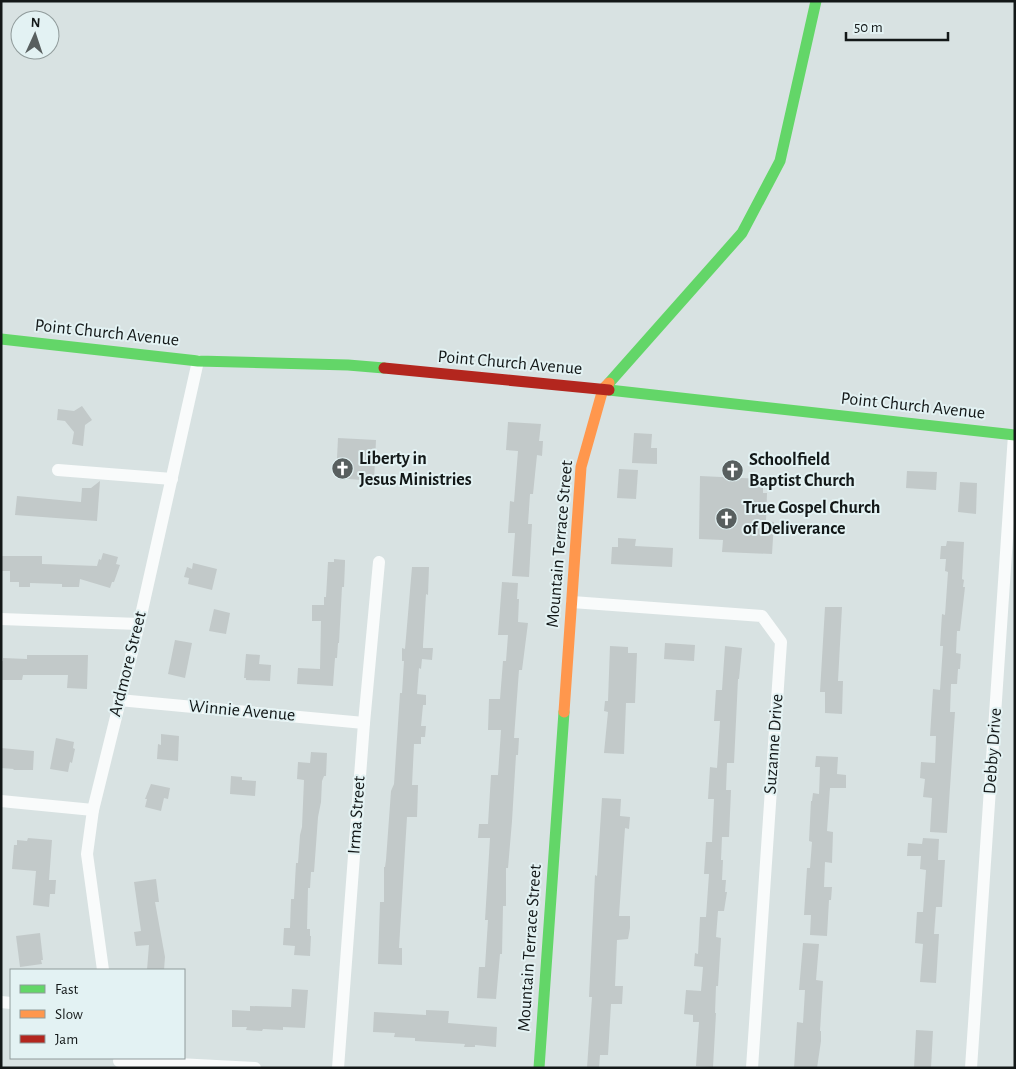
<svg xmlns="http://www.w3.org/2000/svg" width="1016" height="1069" font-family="'Alegreya Sans',sans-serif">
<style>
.building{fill:#c2c9c9}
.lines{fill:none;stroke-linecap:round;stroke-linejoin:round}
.street{stroke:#f9fbfb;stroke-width:12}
.fast{stroke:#63d668;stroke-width:11}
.slow{stroke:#ff974d;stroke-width:11}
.jam{stroke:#b3261e;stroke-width:11}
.labels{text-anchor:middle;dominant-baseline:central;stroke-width:4;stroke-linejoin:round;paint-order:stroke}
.street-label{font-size:18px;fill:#131818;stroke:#e3f2f3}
.poi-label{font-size:18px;font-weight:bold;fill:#131818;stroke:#e3f2f3;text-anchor:start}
</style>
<rect width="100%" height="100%" fill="#d8e2e2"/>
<g class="building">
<polygon points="82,406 92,420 85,425 83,446 72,444 74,432 65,421 57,420 58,409 74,411"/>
<polygon points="508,422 541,424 539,441 543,441 542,456 537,455 533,494 530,494 528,524 532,524 529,577 512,576 515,533 508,533 510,501 514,502 518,451 506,450"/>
<polygon points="634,433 652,434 651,448 657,448 657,464 632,463"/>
<polygon points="338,438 376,440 374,481 336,478"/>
<polygon points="619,469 638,470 636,499 617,498"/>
<polygon points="907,471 937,472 936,490 906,488"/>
<polygon points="700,476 763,479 763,493 767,493 766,521 774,522 772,554 722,552 723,540 699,539"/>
<polygon points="100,481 97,521 15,515 17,496 81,502 82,488 91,488"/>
<polygon points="960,482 977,483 976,514 958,512"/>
<polygon points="618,538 636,539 635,546 673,548 672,567 611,564 612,547 618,547"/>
<polygon points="947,541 964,542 962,579 964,580 963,587 965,587 960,631 957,631 956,653 961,654 960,669 958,669 957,684 951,684 950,712 955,712 947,833 930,832 932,798 923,797 925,779 920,778 921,762 935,763 936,736 930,736 931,720 933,689 940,690 943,646 940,646 942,614 945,615 948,572 945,571 946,559 940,559 941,546 946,546"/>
<polygon points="103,553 118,557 116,564 120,565 114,582 112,582 110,588 80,579 79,587 62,587 62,584 30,583 30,587 19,587 19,582 10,582 10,571 1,571 1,556 42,556 42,564 97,566 99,559 101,560"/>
<polygon points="334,559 345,560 345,563 344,587 342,587 339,643 338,643 337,658 335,658 333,686 297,684 298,668 320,669 321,621 312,621 312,605 324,605 324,597 326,597 328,562 334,562"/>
<polygon points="193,563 217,569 212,590 188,584 189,578 184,577 187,567 192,569"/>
<polygon points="412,567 429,567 428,595 426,594 423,645 423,648 433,648 432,660 422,659 421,669 419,668 417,694 426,695 426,705 423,705 421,726 426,726 425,737 421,737 421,744 414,744 412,785 418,785 417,817 407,817 399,948 402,948 402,965 378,964 380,902 384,902 384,867 385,867 386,860 391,791 394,784 400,693 402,693 404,661 402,661 402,648 405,649"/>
<polygon points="502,582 518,583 517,599 519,599 518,622 528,623 522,670 519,670 514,738 519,738 518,755 516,755 512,821 508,868 506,868 506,906 503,906 502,954 500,954 496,999 477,998 479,967 485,967 488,920 485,920 490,838 478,838 479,824 488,824 491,775 498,775 501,730 488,730 489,699 500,699 503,661 506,661 508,635 498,635"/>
<polygon points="825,607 842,607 838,681 843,681 842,714 825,713 825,692 820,692"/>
<polygon points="214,609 230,613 226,634 209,631"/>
<polygon points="175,640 192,643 185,678 168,674"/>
<polygon points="665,643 695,645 694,661 664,659"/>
<polygon points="610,646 628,647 628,653 637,653 635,703 626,703 624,754 604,753 608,712 604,711 605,701 608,701"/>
<polygon points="725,646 742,648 739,679 738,679 734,763 727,763 726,790 731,790 729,837 722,837 721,860 723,860 722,880 726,880 725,892 727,892 724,911 718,911 716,937 721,938 718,986 716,986 715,1013 716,1013 713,1067 696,1066 699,1022 693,1022 693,1015 684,1014 686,990 701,991 703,967 694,966 695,953 698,954 700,917 706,917 709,874 704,874 706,842 712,842 714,799 708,799 710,767 717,768 720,721 714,721 716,690 722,690"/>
<polygon points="246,654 260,655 259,664 271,665 270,681 246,680 246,678 244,678"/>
<polygon points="27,655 88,655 87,689 67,688 68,675 23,675 22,680 1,680 1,661 3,661 3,658 27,659"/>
<polygon points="161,734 179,736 178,761 157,759 158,744 161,745"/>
<polygon points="56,738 74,742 73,748 75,749 72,763 70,762 68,772 50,769"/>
<polygon points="1,748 34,751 33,770 13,770 14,769 1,768"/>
<polygon points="311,752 327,753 326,776 324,776 322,781 321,802 318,817 314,872 311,872 310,888 308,888 307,929 310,929 310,936 311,936 310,956 294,955 295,946 283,945 284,928 290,928 291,899 294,899 296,863 298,863 300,835 302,827 304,780 297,779 298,762 310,763"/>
<polygon points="816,756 838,757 837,774 846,775 846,788 830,788 827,831 833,832 832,863 825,862 824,887 832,887 831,900 829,900 827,936 810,935 811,915 804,915 807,868 810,868 812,842 809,841 811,801 812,801 813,793 819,794 820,767 815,767"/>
<polygon points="231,776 242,777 242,780 256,781 255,796 230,794"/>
<polygon points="151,784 170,788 168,799 164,798 161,811 145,807 147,799 145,799"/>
<polygon points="602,798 621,799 620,816 630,817 629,829 625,828 619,916 630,916 630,928 628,939 617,940 615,986 623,986 622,1004 611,1004 608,1055 600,1055 599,1068 587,1068 592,997 589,997 595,875 597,876"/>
<polygon points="28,838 52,840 49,880 56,880 55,894 50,894 49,907 33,905 36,871 12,869 14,845 17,845 17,840 27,841"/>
<polygon points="923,838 939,839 938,860 945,860 942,907 936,907 934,934 939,934 936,983 920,982 923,944 915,943 917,912 923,912 926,870 920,869 921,856 907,856 908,843 922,844"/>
<polygon points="156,879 159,902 155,902 165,957 164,970 147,970 149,945 136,946 134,932 141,931 134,882"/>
<polygon points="40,933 43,960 41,960 42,964 20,967 16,936"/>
<polygon points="803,943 819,944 816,980 823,981 820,1031 821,1031 821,1041 817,1068 794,1068 797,1022 803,1023 805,990 799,990"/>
<polygon points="292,989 308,990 305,1028 283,1027 283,1030 263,1029 262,1031 246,1030 247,1027 232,1027 232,1010 250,1011 250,1006 291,1007"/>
<polygon points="426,1010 449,1011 448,1023 497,1027 496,1047 475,1045 475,1047 464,1047 465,1044 415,1041 415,1038 394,1037 395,1033 373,1032 374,1012 426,1015"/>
<polygon points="916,1030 933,1031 931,1068 914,1068"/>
</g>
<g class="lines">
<g class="street">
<polyline points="58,470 172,479"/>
<polyline points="572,602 762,616 781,642 752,1068"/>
<polyline points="1,619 139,624"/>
<polyline points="119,700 364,723"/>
<polyline points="1,801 93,810"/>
<polyline points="103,970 87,854 93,810 139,624 198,361"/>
<polyline points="1,1002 11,1003"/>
<polyline points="119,1061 255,1068"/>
<polyline points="338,1068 364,723 379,562"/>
<polyline points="971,1068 1014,435"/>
</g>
<g class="fast">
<polyline points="1,339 198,361 348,365 384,368"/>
<polyline points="609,383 742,233 780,161 816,1"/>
<polyline points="609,390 1015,435"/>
<polyline points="539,1068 564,712"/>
</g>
<polyline class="slow" points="564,712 581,467 603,389 609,383"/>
<polyline class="jam" points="384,368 609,390"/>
</g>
<defs>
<symbol id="church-disc" viewBox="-11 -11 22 22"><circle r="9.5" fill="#585f5f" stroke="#e3f2f3"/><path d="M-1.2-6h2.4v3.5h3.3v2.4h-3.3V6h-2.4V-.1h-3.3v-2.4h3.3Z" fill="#fff"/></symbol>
</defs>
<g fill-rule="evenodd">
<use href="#church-disc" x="330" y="456" width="25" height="25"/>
<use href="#church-disc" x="720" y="458" width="25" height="25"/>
<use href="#church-disc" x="714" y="506" width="25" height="25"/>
</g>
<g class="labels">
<g class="street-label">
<text transform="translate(107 333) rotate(6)">Point Church Avenue</text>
<text transform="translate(510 363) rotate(5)">Point Church Avenue</text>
<text transform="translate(913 406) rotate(6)">Point Church Avenue</text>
<text transform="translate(560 544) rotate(-85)">Mountain Terrace Street</text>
<text transform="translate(128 664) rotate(-76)">Ardmore Street</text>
<text transform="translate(242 711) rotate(5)">Winnie Avenue</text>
<text transform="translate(774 744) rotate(-86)">Suzanne Drive</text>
<text transform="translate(993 751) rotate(-86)">Debby Drive</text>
<text transform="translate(357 815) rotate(-86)">Irma Street</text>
<text transform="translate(530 948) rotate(-86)">Mountain Terrace Street</text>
</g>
<g class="poi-label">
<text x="359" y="459">Liberty in<tspan x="359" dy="21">Jesus Ministries</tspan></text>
<text x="749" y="460">Schoolfield<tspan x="749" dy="21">Baptist Church</tspan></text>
<text x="743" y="508">True Gospel Church<tspan x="743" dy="21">of Deliverance</tspan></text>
</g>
</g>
<rect width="1016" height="1069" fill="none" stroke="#131818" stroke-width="5"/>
<rect x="10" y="969" width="175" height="90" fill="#e3f2f3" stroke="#909b9b"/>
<rect x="20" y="985" width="25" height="8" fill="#63d668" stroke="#909b9b"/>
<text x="55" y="994" font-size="15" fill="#131818">Fast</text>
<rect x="20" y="1010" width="25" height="8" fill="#ff974d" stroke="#909b9b"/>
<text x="55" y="1019" font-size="15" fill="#131818">Slow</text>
<rect x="20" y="1035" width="25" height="8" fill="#b3261e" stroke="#909b9b"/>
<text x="55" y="1044" font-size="15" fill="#131818">Jam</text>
<g transform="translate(35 35) rotate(3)"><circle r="24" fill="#e3f2f3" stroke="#909b9b"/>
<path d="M0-4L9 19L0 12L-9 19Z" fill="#585f5f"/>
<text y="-8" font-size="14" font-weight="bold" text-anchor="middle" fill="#131818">N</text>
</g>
<path d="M846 32v8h102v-8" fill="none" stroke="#131818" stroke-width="2.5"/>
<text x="854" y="32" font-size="15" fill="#131818" stroke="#e3f2f3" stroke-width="4" paint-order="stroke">50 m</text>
</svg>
